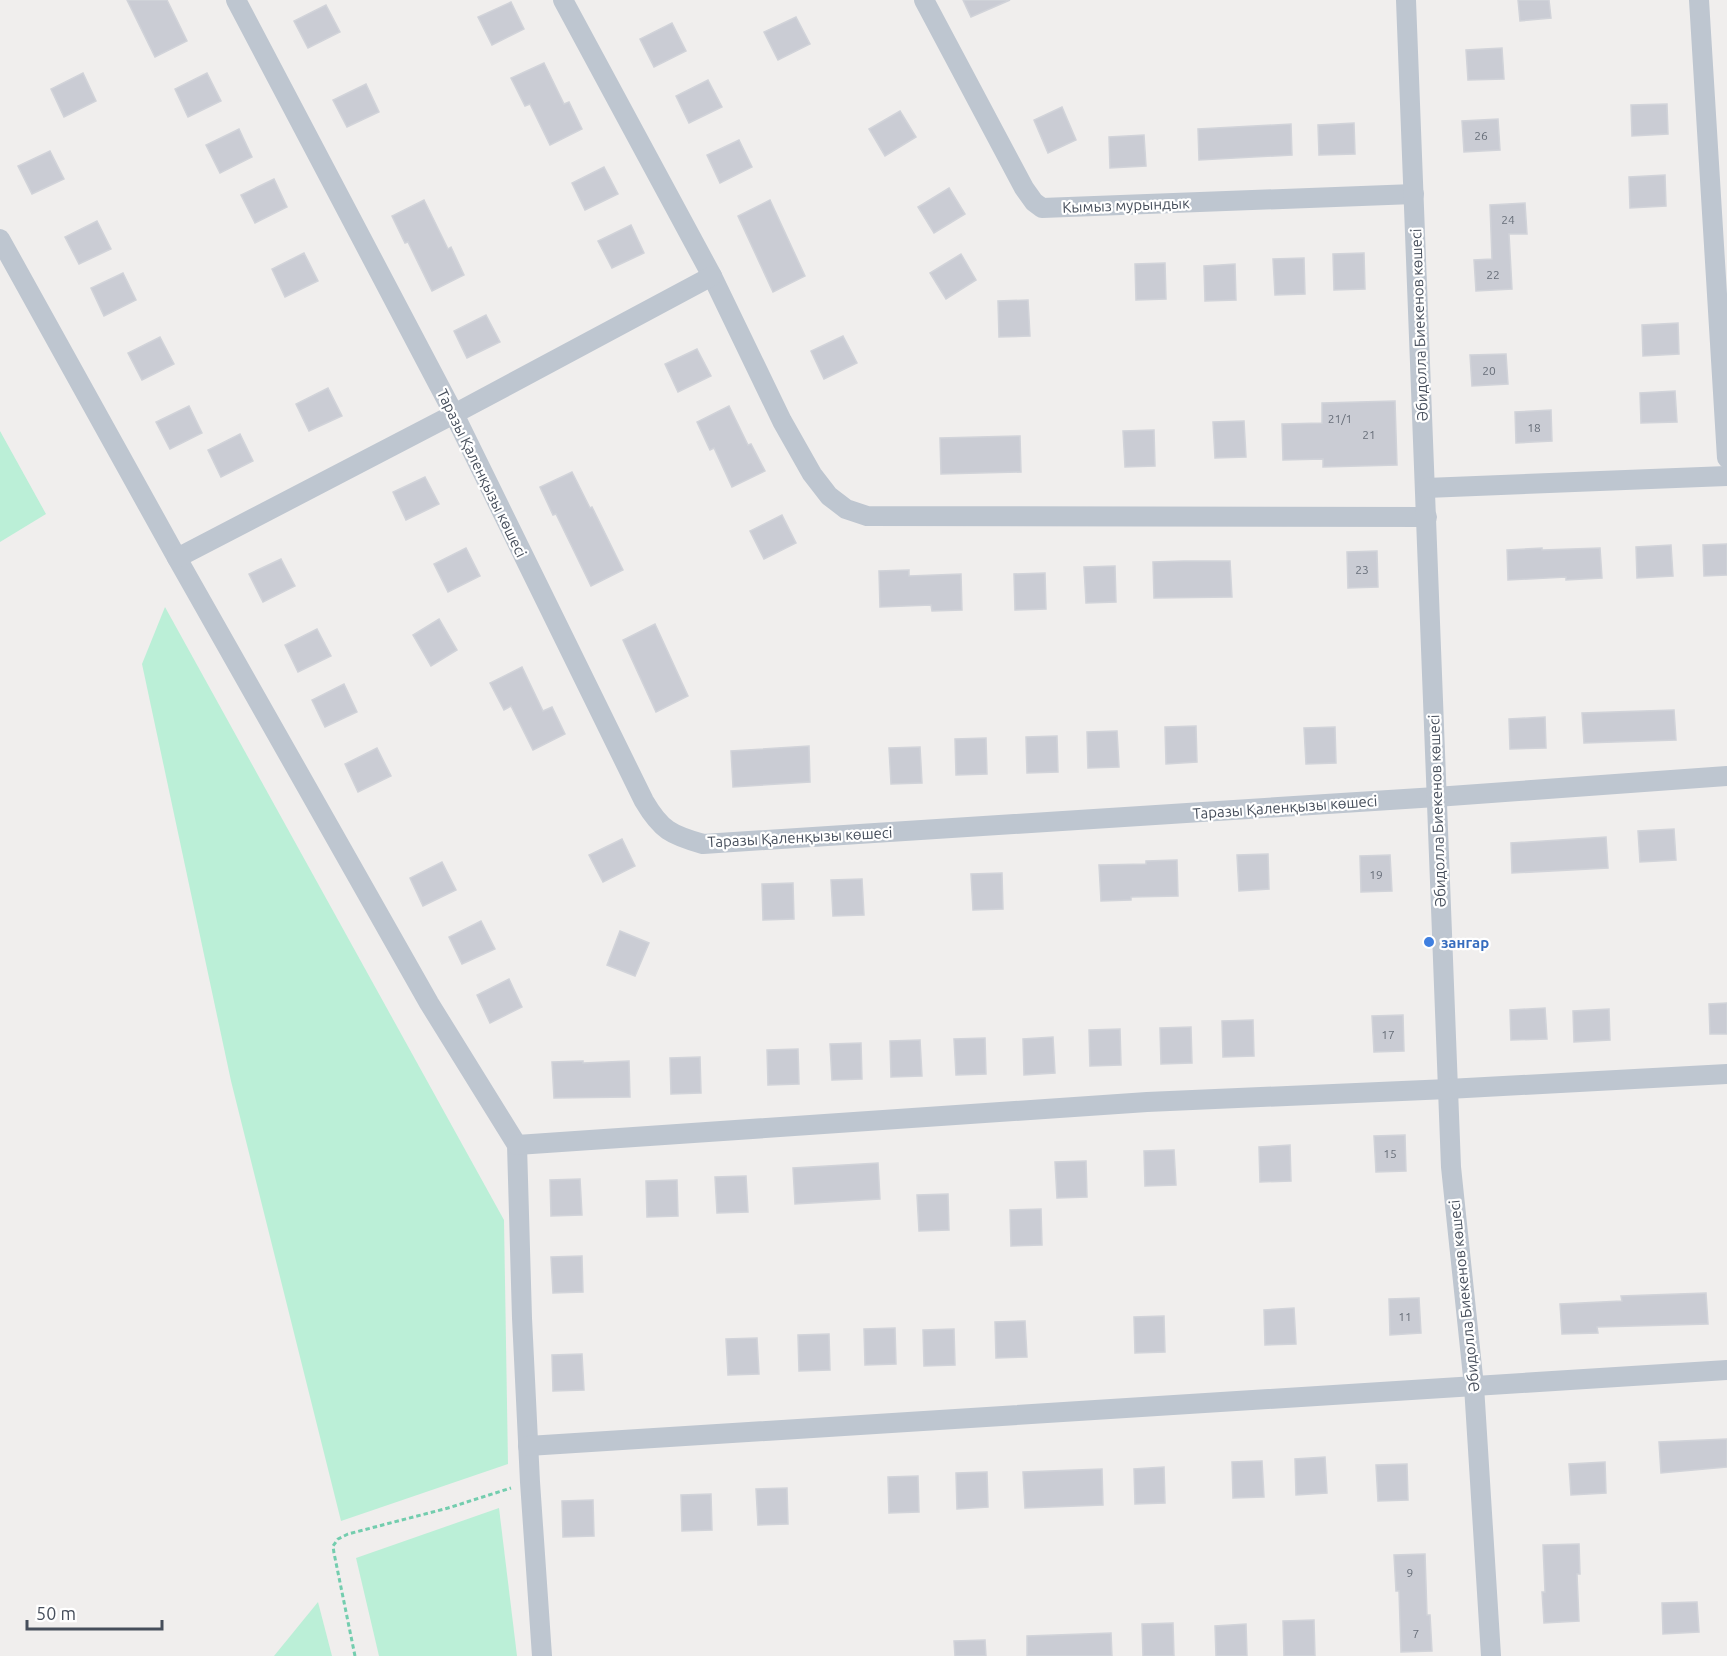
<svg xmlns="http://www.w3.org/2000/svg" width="1727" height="1656" font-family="Ubuntu,sans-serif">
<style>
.green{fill:#bbefd7}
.building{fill:#caccd4;stroke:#d1d3d9;stroke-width:1.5}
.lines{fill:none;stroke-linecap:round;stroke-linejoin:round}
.path{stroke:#73cdae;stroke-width:3;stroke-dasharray:4.5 3;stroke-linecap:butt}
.minor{stroke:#bec6d0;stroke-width:20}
.shop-dot{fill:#3f7fe0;stroke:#fff;stroke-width:2}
.labels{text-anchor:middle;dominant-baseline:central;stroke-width:4.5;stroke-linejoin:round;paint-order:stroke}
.number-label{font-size:12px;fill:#676e79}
.street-label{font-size:15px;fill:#464e5b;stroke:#fff}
.shop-label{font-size:15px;font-weight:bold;fill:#366cbe;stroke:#fff;text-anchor:start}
</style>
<rect width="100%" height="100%" fill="#f0eeed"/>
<g class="green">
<polygon points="0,431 46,514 0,542"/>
<polygon points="165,607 504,1220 508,1464 341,1521 231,1081 142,664"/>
<polygon points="499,1508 517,1656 379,1656 356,1558"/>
<polygon points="318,1602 332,1656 274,1656"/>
</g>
<g class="building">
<polygon points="127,0 167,0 187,41 155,57"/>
<polygon points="963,0 1010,0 971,17"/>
<polygon points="1518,0 1549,0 1551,18 1520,21"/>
<polygon points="511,2 524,29 492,45 478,17"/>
<polygon points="326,5 340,32 308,48 294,21"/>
<polygon points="796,17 810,44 778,60 764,32"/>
<polygon points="672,23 686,51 654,67 640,39"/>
<polygon points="1502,48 1504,79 1468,80 1466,50"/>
<polygon points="544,63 564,104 569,102 582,129 550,145 530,104 525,106 511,78"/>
<polygon points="83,73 96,101 64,117 51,89"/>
<polygon points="207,73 221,101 188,117 175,89"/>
<polygon points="708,80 722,107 689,123 676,96"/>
<polygon points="366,84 379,112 347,127 333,100"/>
<polygon points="1667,104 1668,134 1632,136 1631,105"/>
<polygon points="1062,107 1076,140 1048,153 1034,120"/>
<polygon points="900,111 916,137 885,156 869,129"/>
<polygon points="1498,119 1500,150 1464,152 1462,121"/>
<polygon points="1354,123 1355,154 1319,155 1318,125"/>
<polygon points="1291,124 1292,155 1199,160 1198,129"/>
<polygon points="239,129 252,157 220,173 206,145"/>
<polygon points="1144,135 1146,166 1110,168 1109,137"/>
<polygon points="739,140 752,167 720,183 707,155"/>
<polygon points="50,151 64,179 32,194 18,166"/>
<polygon points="604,167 618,194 585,210 572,183"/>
<polygon points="1665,175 1666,206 1630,208 1629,177"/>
<polygon points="274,179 287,207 255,223 241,195"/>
<polygon points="949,188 965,214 934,233 918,207"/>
<polygon points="424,200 448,249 451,247 464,275 432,291 408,242 405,243 392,216"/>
<polygon points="770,200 805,276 773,292 738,216"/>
<polygon points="1525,203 1527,234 1509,234 1512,289 1476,291 1474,260 1492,259 1490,205"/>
<polygon points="97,221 111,249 79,264 65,237"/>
<polygon points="631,225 644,253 612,268 598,241"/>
<polygon points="304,253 318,281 285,297 272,269"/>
<polygon points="1364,253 1365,289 1334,290 1333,254"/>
<polygon points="961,254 976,280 946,299 930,273"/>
<polygon points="1304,258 1305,294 1275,295 1273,259"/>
<polygon points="1165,263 1166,299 1136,300 1135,264"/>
<polygon points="1235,264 1236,300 1205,301 1204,266"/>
<polygon points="123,273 136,300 104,316 91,288"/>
<polygon points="1028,300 1030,336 999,337 998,301"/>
<polygon points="486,315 500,342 467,358 454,331"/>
<polygon points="1678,323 1679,354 1643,356 1642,325"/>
<polygon points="843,336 857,363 824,379 811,351"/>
<polygon points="160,337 174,364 142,380 128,353"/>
<polygon points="697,349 711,376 678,392 665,364"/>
<polygon points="1506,354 1508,384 1472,386 1470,355"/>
<polygon points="328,388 342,416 309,431 296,404"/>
<polygon points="1675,391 1677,422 1641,423 1640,393"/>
<polygon points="1395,401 1397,465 1323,467 1323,459 1283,460 1282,424 1322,423 1322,403"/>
<polygon points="189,406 202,433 170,449 156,422"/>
<polygon points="729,406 748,445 751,444 765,471 732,487 714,448 710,450 697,422"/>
<polygon points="1551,410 1552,441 1516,443 1515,412"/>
<polygon points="1244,421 1246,457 1215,458 1213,422"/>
<polygon points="1154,430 1155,466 1125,467 1123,431"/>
<polygon points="240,434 253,461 221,477 208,450"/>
<polygon points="1020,436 1021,472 941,474 940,438"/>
<polygon points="572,472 590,508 592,507 623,570 591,586 556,514 553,515 540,487"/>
<polygon points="425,477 439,504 406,520 393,492"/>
<polygon points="782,515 796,543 764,559 750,531"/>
<polygon points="1727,544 1727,575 1704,576 1703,545"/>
<polygon points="1671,545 1673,576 1637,578 1636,547"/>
<polygon points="466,548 480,576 448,592 434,564"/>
<polygon points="1542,548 1542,550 1600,548 1602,578 1566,580 1566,577 1508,580 1507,550"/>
<polygon points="1377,551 1378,587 1348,588 1347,552"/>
<polygon points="281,559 295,586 263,602 249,574"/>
<polygon points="1184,561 1230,561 1232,597 1154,598 1153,562"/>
<polygon points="1115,566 1116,602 1086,603 1084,567"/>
<polygon points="909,570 909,576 961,574 962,610 932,611 931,605 880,607 879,571"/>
<polygon points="1045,573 1046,609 1015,610 1014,574"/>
<polygon points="439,619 457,650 431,666 413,635"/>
<polygon points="655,624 688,696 656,712 623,640"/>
<polygon points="317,629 331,656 298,672 285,645"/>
<polygon points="522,667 543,711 552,707 565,734 533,750 511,706 504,710 490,683"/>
<polygon points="344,684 357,712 325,727 312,700"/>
<polygon points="1674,710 1676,740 1584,743 1582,713"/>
<polygon points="1545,717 1546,748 1510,749 1509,719"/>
<polygon points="1196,726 1197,762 1166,764 1165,727"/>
<polygon points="1335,727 1336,763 1306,764 1304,728"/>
<polygon points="1117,731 1119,767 1088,768 1087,732"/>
<polygon points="1057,736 1058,772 1027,773 1026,737"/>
<polygon points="986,738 987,774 956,775 955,739"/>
<polygon points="809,746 810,782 733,787 731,751"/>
<polygon points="920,747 922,783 891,784 889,748"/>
<polygon points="377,748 391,776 358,792 345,764"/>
<polygon points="1674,829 1676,860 1640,862 1638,831"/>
<polygon points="1606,837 1608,868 1512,873 1511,843"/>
<polygon points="622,839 635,866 603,882 589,855"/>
<polygon points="1268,854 1269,889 1239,891 1237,855"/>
<polygon points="1390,855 1392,891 1361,892 1360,856"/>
<polygon points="1177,860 1178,896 1131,897 1131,900 1101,901 1099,865 1146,864 1146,861"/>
<polygon points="442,862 456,890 423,906 410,878"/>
<polygon points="1002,873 1003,909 973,910 971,874"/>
<polygon points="862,879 864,915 833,916 831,880"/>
<polygon points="793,883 794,919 763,920 762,884"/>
<polygon points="481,921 495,949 462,964 449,937"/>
<polygon points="620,931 649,943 635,976 607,965"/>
<polygon points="509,979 522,1007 490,1023 477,995"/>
<polygon points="1727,1003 1727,1034 1710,1034 1709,1004"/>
<polygon points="1545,1008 1547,1039 1511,1040 1510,1010"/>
<polygon points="1609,1009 1610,1040 1574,1042 1573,1011"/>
<polygon points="1403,1015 1404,1051 1374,1052 1372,1016"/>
<polygon points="1253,1020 1254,1056 1223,1057 1222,1021"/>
<polygon points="1191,1027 1192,1063 1161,1064 1160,1028"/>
<polygon points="1120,1029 1121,1065 1090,1066 1089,1030"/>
<polygon points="1053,1037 1055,1073 1024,1075 1023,1039"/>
<polygon points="985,1038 986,1074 956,1075 954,1039"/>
<polygon points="920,1040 922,1076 891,1077 890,1041"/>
<polygon points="861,1043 862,1079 832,1080 830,1044"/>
<polygon points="798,1049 799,1084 768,1085 767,1050"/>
<polygon points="700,1057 701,1093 671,1094 670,1058"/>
<polygon points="583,1061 583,1063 629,1061 630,1097 554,1098 552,1062"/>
<polygon points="1405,1135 1406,1171 1376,1172 1374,1136"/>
<polygon points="1290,1145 1291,1181 1260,1182 1259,1147"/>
<polygon points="1174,1150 1176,1185 1145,1186 1144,1151"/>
<polygon points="1086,1161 1087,1197 1057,1198 1055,1162"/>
<polygon points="878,1163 880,1199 795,1204 793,1168"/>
<polygon points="746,1176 748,1212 717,1213 715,1177"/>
<polygon points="580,1179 582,1215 551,1216 550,1180"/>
<polygon points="677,1180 678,1216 647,1217 646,1181"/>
<polygon points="948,1194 949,1230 919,1231 917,1195"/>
<polygon points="1041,1209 1042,1245 1011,1246 1010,1210"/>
<polygon points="582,1256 583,1292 553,1293 551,1257"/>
<polygon points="1706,1293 1708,1324 1597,1327 1598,1333 1562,1334 1560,1304 1622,1301 1621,1296"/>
<polygon points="1419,1298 1421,1333 1390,1335 1389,1299"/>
<polygon points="1294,1308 1296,1344 1265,1345 1264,1310"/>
<polygon points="1164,1316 1165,1352 1135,1353 1134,1317"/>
<polygon points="1025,1321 1027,1357 996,1358 995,1322"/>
<polygon points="895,1328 896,1364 865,1365 864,1329"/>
<polygon points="954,1329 955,1365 924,1366 923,1330"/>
<polygon points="829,1334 830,1370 799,1371 798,1335"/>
<polygon points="757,1338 759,1374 728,1375 726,1339"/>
<polygon points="582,1354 584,1390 553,1391 552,1355"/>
<polygon points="1727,1439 1727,1467 1661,1473 1659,1442"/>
<polygon points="1325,1457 1327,1493 1296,1495 1295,1459"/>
<polygon points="1262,1461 1264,1497 1233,1498 1232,1462"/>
<polygon points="1605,1462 1606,1493 1571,1495 1569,1464"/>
<polygon points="1407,1464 1408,1500 1378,1501 1376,1465"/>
<polygon points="1164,1467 1165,1503 1135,1504 1134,1469"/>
<polygon points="1102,1469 1103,1505 1025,1508 1023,1472"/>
<polygon points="987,1472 988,1507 957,1509 956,1473"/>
<polygon points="918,1476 919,1512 889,1513 888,1477"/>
<polygon points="787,1488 788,1524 758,1525 756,1489"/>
<polygon points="711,1494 712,1530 682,1531 681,1495"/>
<polygon points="593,1500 594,1536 563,1537 562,1501"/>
<polygon points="1579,1544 1580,1574 1577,1574 1579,1621 1544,1623 1542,1592 1545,1592 1543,1545"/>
<polygon points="1425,1554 1427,1615 1430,1615 1432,1651 1401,1652 1399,1591 1396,1591 1394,1555"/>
<polygon points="1697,1602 1699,1632 1663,1634 1662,1603"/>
<polygon points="1314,1620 1315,1656 1284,1656 1283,1621"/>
<polygon points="1173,1623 1174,1656 1143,1656 1142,1624"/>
<polygon points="1246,1624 1247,1656 1216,1656 1215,1626"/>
<polygon points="1111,1633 1112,1656 1027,1656 1027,1636"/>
<polygon points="985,1640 986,1656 955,1656 954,1641"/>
</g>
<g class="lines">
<polyline class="path" points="355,1656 334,1553 333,1546 338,1539 348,1534 448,1508 511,1488"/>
<g class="minor">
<path d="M236,0l218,414 190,387c17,29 27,34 59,43l733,-47 291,-21"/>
<polyline points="563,0 712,276 782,421 812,474 829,496 846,509 867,516 1427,517"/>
<polyline points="924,0 1024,188 1034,202 1042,208 1414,194"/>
<polyline points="1406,0 1451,1167 1474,1386 1491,1656"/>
<polyline points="1699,0 1727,458"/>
<polyline points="0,239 177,558 429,1003 517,1145 522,1318 530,1482 542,1656"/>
<polyline points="1426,488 1727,476"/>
<polyline points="177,558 454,414 712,276"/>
<polyline points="517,1145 1147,1102 1448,1089 1727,1074"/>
<polyline points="528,1446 1727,1370"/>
</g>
</g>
<circle class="shop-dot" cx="1429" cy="942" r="6"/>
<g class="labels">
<g class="number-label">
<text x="1481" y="135">26</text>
<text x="1508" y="219">24</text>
<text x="1493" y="274">22</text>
<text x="1489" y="370">20</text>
<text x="1340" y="418">21/1</text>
<text x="1534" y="427">18</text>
<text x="1369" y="434">21</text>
<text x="1362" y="569">23</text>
<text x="1376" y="874">19</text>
<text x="1388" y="1034">17</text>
<text x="1390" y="1153">15</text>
<text x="1405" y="1316">11</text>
<text x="1410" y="1572">9</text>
<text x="1416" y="1633">7</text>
</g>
<g class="street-label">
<text transform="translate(1126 205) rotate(-2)">Кымыз мурындык</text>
<text transform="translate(1419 325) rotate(-92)">Әбидолла Биекенов көшесі</text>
<text transform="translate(482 473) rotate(64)">Таразы Қаленқызы көшесі</text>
<text transform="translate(1285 807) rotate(-4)">Таразы Қаленқызы көшесі</text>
<text transform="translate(1437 811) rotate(-92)">Әбидолла Биекенов көшесі</text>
<text transform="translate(800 837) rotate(-3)">Таразы Қаленқызы көшесі</text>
<text transform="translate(1464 1296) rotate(-96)">Әбидолла Биекенов көшесі</text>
</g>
<g class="shop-label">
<text x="1441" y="942">зангар</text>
</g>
</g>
<path d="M27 1620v9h135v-9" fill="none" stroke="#464e5b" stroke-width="3"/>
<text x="36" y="1620" font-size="18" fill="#464e5b" stroke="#ffffff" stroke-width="4.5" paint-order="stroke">50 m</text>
</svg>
